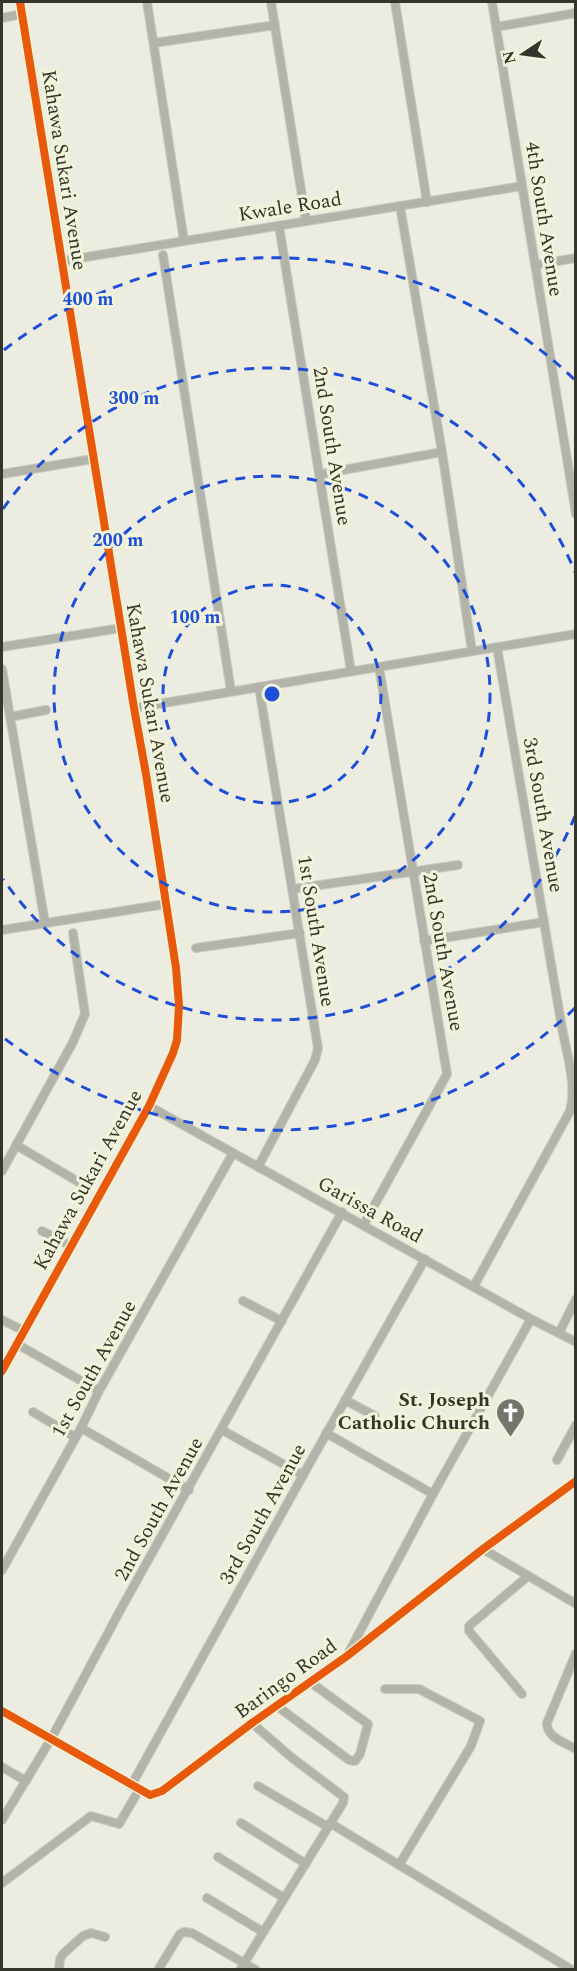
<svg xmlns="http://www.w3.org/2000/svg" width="577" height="1971" font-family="Spectral,serif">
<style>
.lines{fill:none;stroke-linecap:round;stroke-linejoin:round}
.minor-casing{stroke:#cacbc0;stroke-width:10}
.minor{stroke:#b2b3a9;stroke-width:8}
.cycleway-casing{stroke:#f1f3da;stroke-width:11}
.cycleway{stroke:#e8590c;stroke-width:8}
.ring{fill:none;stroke:#1d4ed8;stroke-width:3;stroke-dasharray:10 8}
.labels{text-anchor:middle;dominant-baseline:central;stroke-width:6;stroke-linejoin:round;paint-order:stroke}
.street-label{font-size:20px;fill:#34352b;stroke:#f1f3da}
.poi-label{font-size:20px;font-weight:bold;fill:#34352b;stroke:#f1f3da;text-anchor:end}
.centre{fill:#1d4ed8;stroke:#f1f3da;stroke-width:3}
.ring-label{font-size:18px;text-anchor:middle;font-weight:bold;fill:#1d4ed8;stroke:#f1f3da;stroke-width:6;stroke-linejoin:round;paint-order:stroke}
</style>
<rect width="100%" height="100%" fill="#ecede0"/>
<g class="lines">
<defs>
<g id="minor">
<polyline points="147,2 184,241"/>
<polyline points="271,2 306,221"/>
<polyline points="395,2 427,202"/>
<polyline points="492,2 576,514"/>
<polyline points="2,18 22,14"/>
<polyline points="496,27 576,13"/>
<polyline points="154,43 275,25"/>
<polyline points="400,206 442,452 472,651"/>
<polyline points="279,226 351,671"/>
<polyline points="163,255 231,691"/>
<polyline points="62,261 522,186"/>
<polyline points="535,265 576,258"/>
<polyline points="2,474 93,459"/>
<polyline points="321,474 442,452"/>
<polyline points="2,647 121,628"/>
<polyline points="2,669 45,923"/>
<polyline points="134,708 576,634"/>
<polyline points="10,717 46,710"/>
<polyline points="293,889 458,865"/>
<polyline points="2,930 166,904"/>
<polyline points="424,941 544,922"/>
<polyline points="196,948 300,933"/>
<polyline points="149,1106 531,1319 576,1342"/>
<polyline points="16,1145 87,1187"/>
<polyline points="258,1167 315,1060 318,1048 259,687"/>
<polyline points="2,1171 73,1042 85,1014 73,933"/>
<polyline points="364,1224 447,1074 379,667"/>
<polyline points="42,1231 71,1246"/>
<path d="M474,1286l96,-175c7,-26 -3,-56 -8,-83l-65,-381"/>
<polyline points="243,1301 282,1321"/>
<polyline points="2,1320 24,1331"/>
<polyline points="559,1333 576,1299"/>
<polyline points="17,1344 99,1391"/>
<polyline points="2,1371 149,1106 173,1053 177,1040 179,1005 176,968 146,774 134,708 20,2"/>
<polyline points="345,1400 375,1416"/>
<polyline points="33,1412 75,1437"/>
<polyline points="81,1428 189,1490"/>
<polyline points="222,1430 303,1475"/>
<polyline points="326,1433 433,1494"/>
<polyline points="557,1460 576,1425"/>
<polyline points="483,1549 576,1604"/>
<polyline points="2,1570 81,1428 99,1391 233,1153"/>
<polyline points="349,1652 433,1494 531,1319"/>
<path d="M576,1653l-29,70c0,15 17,19 29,26"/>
<polyline points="385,1689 419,1689 480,1721 471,1746 399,1865"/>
<polyline points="522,1694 469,1631 469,1626 528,1576"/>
<polyline points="277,1706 349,1760 355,1761 360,1754 368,1724 310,1682"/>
<polyline points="2,1711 150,1795 162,1791 252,1723 347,1656 483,1549 576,1481"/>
<polyline points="2,1767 26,1781"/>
<polyline points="131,1786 307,1468 425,1259"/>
<polyline points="258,1786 328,1827"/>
<polyline points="2,1820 51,1739 122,1607 342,1212"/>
<polyline points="241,1823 306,1864"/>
<polyline points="330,1823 572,1970"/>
<polyline points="218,1857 284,1898"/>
<polyline points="2,1883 91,1816 119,1824 139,1790"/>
<polyline points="207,1898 263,1932"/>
<polyline points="59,1970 60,1959 63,1954 83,1936 91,1933 105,1937"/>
<polyline points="158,1970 180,1934 184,1932 192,1933 256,1970"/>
<polyline points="240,1970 343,1803 344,1797 291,1757 252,1723"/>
</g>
</defs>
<use href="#minor" class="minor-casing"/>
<use href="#minor" class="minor"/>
<defs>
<g id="cycleway">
<polyline points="2,1371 149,1106 173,1053 177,1040 179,1005 176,968 146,774 134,708 20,2"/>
<polyline points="2,1711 150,1795 162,1791 252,1723 347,1656 483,1549 576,1481"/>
</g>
</defs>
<use href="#cycleway" class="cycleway-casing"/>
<use href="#cycleway" class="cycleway"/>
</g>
<g class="ring">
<circle cx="272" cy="694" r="109"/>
<circle cx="272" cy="694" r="218"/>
<path d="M575 816A327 327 0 0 1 3 879M3 509A327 327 0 0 1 575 572"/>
<path d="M575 1008A436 436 0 0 1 4 1038M4 350A436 436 0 0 1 575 380"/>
</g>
<defs>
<symbol id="church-pin" viewBox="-11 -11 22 30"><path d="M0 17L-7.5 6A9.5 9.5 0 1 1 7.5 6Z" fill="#74756a" stroke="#f1f3da"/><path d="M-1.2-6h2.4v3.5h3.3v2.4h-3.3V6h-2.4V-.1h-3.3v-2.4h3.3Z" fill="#fff"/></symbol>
</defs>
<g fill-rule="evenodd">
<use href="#church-pin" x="494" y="1396" width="33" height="45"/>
</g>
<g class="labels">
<g class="street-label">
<text transform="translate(64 170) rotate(81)">Kahawa Sukari Avenue</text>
<text transform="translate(290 207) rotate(-9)">Kwale Road</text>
<text transform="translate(544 219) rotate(81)">4th South Avenue</text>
<text transform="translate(332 446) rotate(81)">2nd South Avenue</text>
<text transform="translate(150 703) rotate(80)">Kahawa Sukari Avenue</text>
<text transform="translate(543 815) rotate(80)">3rd South Avenue</text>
<text transform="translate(316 931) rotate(81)">1st South Avenue</text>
<text transform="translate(443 952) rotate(80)">2nd South Avenue</text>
<text transform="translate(88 1180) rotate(-61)">Kahawa Sukari Avenue</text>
<text transform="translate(370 1210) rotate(29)">Garissa Road</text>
<text transform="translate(94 1369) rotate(-61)">1st South Avenue</text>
<text transform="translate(159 1509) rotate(-61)">2nd South Avenue</text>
<text transform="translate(263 1514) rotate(-61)">3rd South Avenue</text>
<text transform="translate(286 1679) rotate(-36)">Baringo Road</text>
</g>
<g class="poi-label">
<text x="490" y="1400">St. Joseph<tspan x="490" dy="23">Catholic Church</tspan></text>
</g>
</g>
<circle cx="272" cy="694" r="9" class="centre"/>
<g class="ring-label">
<text x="88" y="305">400 m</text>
<text x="134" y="404">300 m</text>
<text x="118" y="546">200 m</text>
<text x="195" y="623">100 m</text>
</g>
<rect width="577" height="1971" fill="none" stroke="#34352b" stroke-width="6"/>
<g transform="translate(523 54) rotate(257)" stroke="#f1f3da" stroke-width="4.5" paint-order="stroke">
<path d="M0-4.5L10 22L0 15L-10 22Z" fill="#34352b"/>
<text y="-9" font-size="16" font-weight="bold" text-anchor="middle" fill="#34352b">N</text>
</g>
</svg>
